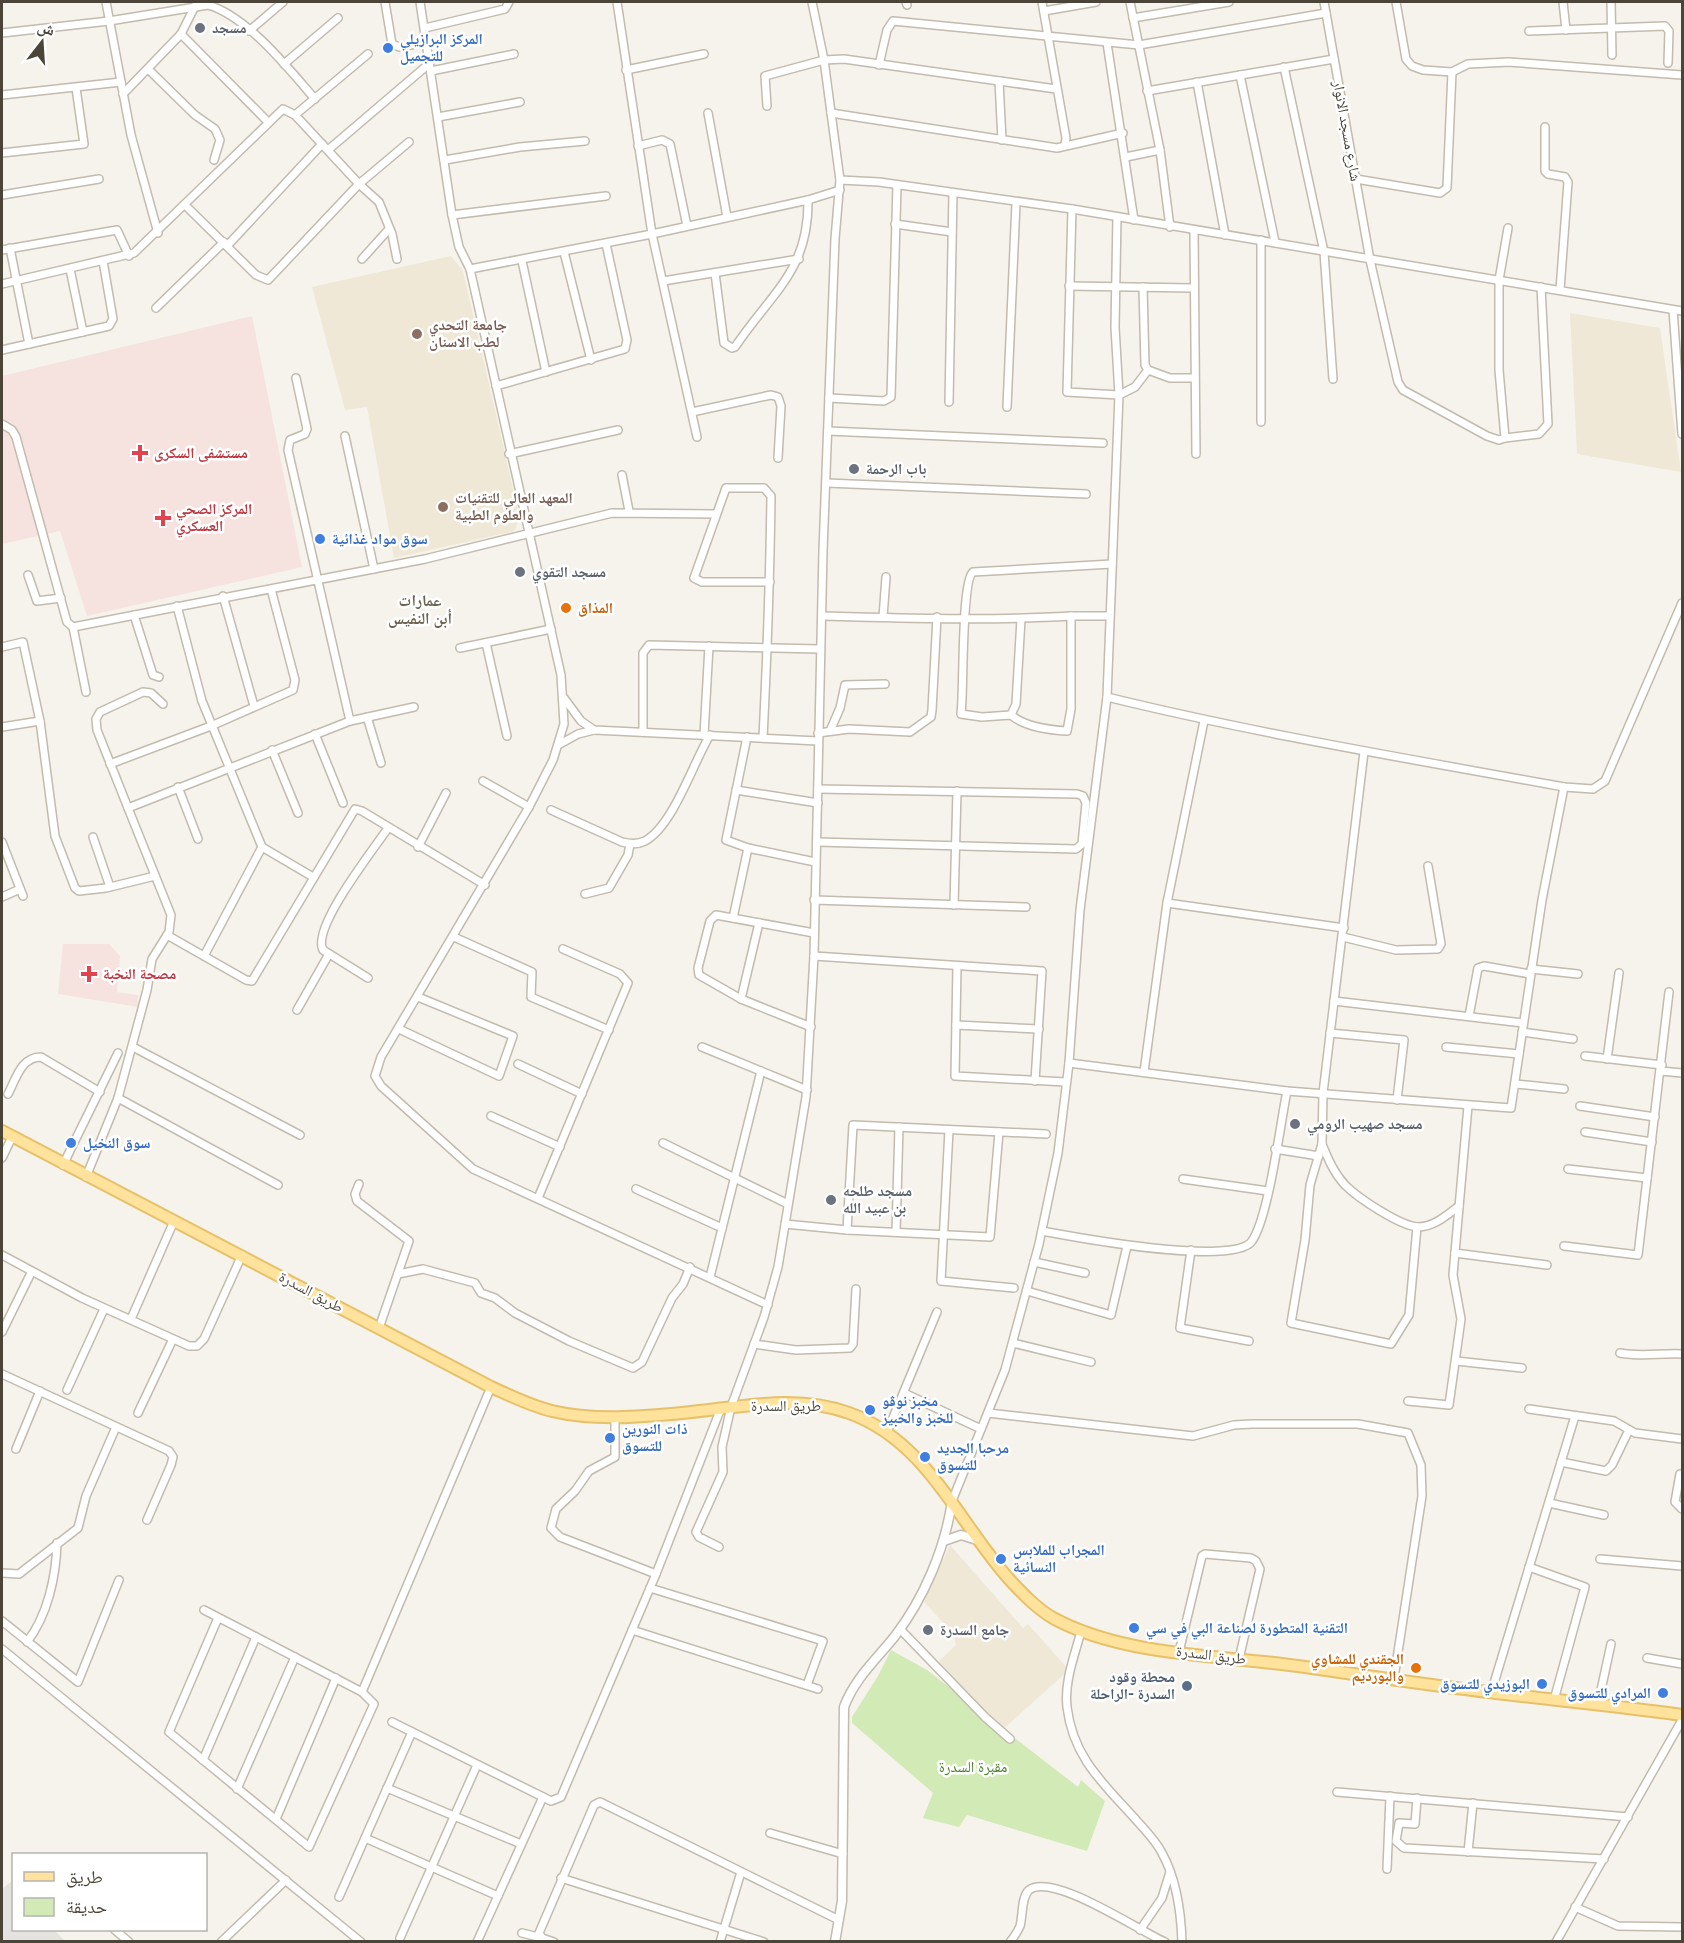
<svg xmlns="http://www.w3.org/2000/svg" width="1684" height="1943" font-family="Figtree,'Noto Naskh Arabic',sans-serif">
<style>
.education{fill:#efe8d6}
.medical{fill:#f6e3e0}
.green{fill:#d2eab5}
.parking{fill:#e5e3e0}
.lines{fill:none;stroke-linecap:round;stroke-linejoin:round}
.minor-casing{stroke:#c2bbae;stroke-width:10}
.tertiary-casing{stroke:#c2bbae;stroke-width:11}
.primary-casing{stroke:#e6c16a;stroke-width:14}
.minor{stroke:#fff;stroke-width:7}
.tertiary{stroke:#fff;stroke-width:8}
.primary{stroke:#ffe39c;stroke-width:10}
.worship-dot{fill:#6b7280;stroke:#fff;stroke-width:2}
.shop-dot{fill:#3f7fe0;stroke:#fff;stroke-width:2}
.education-dot{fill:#8d6e63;stroke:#fff;stroke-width:2}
.health-dot{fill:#e0444e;stroke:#fff;stroke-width:2}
.food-dot{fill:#e8710a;stroke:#fff;stroke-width:2}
.service-dot{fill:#5c6f8a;stroke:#fff;stroke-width:2}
.labels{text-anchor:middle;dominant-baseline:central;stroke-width:5;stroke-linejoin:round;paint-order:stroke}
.worship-label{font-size:15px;font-weight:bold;fill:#5b616d;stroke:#fff;text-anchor:start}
.shop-label{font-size:15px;font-weight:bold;fill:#366cbe;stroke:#fff;text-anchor:start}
.street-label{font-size:15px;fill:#4b4439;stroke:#fff}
.education-label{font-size:15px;font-weight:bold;fill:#785e54;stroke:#fff;text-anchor:start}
.health-label{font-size:15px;font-weight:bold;fill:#be3a42;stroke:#fff;text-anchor:start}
.food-label{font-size:15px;font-weight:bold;fill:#c56008;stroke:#fff;text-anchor:start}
.service-label{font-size:15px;font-weight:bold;fill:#4e5e75;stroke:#fff;text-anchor:end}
.park-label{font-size:15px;fill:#4a7f2a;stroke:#fff}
.neighbourhood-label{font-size:16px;font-weight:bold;fill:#6e6250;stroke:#fff}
</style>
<rect width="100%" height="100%" fill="#f6f3ec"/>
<g class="education">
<polygon points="451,256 463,271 520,519 514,531 394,558 367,407 345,410 312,287"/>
<polygon points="1570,313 1660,328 1681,472 1577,454"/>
<polygon points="950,1545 1023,1628 1028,1624 1069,1670 1000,1732 938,1662 956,1645 953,1633 924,1602"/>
</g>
<g class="medical">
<polygon points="252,316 302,567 87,616 60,531 2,544 2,376"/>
<polygon points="63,944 109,944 120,956 117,992 138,995 138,1007 58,994"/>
</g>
<polygon class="green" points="891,1650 927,1670 1078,1787 1081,1780 1105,1801 1087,1851 967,1815 959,1827 923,1818 933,1793 852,1723 852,1717 878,1676"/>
<polygon class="parking" points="12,1881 14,1930 54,1930 65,1941 2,1941 2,1889"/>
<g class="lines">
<defs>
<g id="minor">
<polyline points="106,2 131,135 158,233"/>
<polyline points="385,2 392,44 399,47 427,42"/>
<polyline points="420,2 452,215 459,247 470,269 561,675 564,724 553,760 529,807 381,1057 375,1076 381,1086 473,1169 768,1305"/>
<polyline points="617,2 652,234 697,437"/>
<polyline points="906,2 907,5"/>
<polyline points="1042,2 1066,138 1065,145"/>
<polyline points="1130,2 1160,150 1170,227"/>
<polyline points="1324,2 1370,260 1398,382 1403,390 1487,436 1499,440 1505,438 1499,370 1499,280 1508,228"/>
<polyline points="1396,2 1406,59 1412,66 1423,70 1452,72 1468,64 1509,62 1682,75"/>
<polyline points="1563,2 1566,30"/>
<polyline points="1611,2 1612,55"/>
<polyline points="1044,11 1096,2"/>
<polyline points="1133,18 1229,2"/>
<polyline points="425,28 505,9 509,2"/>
<polyline points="249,31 283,2"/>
<polyline points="1529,31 1665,26 1669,31 1668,63"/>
<path d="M2,33l107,-12 99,-16c39,11 81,64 107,94"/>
<polyline points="181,34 268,122"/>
<polyline points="1107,43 1134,220"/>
<polyline points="284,64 338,18"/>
<polyline points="879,65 887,30 893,21 1139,45 1326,13"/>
<polyline points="1284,67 1324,252 1333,379"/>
<polyline points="148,69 195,115 215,129 220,140 214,160"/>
<polyline points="626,70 704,54"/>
<polyline points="431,71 514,54"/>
<polyline points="1240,75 1275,242"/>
<polyline points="999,81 1002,140"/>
<polyline points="1197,82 1225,235"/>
<polyline points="1147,91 1334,59"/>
<polyline points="123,94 181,34 195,6"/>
<polyline points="2,95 121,82"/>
<polyline points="767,106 765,76 824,60 844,59 1056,89"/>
<polyline points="708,113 727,217"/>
<polyline points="831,113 1057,148 1123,133"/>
<polyline points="295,115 368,54"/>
<polyline points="438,117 520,102"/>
<polyline points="1545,127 1545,171 1548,174 1565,177 1568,182 1560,290"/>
<polyline points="638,146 662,140 670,144 687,226"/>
<polyline points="328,150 430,63"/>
<polyline points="2,153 84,144 76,88"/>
<polyline points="1126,157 1160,150"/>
<polyline points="445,160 520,147 585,141"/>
<polyline points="1356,179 1440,193 1447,188 1452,72"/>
<polyline points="840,180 879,182 1072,209 1682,311"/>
<polyline points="2,195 99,179"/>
<polyline points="186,206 256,275 268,280 359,184 409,142"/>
<polyline points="1072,209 1067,392 1119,395 1135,387 1148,370"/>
<polyline points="452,215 606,196"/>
<polyline points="895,224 952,232"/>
<polyline points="1194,231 1196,454"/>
<polyline points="1261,240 1261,422"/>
<polyline points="227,246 322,144"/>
<polyline points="10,248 29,344"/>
<polyline points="2,250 117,230 129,256"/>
<polyline points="564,252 591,360"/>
<polyline points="362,259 389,229"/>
<polyline points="522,261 546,372"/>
<polyline points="70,269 83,332"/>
<polyline points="470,269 652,234 808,200 840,190"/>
<path d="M715,273l9,70 8,5 3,-1c36,-54 74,-76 73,-147"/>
<polyline points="663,281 799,259"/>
<polyline points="2,284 134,253 283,109 295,115 359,184 379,202 392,234 397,259"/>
<polyline points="1069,286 1192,288"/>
<polyline points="1143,287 1145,365 1148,370 1170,378 1195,378"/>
<polyline points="156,308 224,242"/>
<polyline points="1673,310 1682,434"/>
<polyline points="2,350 109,326 113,319 103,261"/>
<polyline points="296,378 307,429 305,434 290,440 288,450 350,721 414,707"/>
<polyline points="496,386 625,349 627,340 606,244"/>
<polyline points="829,398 884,401 891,397 897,185"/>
<polyline points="949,402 953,193"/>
<polyline points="1007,407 1016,203"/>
<polyline points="692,412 771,395 778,397 781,406 778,458"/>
<polyline points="2,424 12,430 16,437 67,622 73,627 425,559 612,513 715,514"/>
<polyline points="828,431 1103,443"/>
<polyline points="345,436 374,569"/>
<polyline points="1505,438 1539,434 1548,424 1541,287"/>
<polyline points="509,454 618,430"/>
<polyline points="622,475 629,511"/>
<polyline points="827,483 1086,494"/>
<polyline points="28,575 37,601 61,598"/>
<polyline points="223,596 254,706"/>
<polyline points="177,606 202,701 262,847 204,956"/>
<polyline points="134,615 153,675 159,677"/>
<path d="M822,616c83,2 167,5 249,0v93l-4,22c-18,-1 -42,-4 -56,-16l-29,2 -21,-3c3,-22 0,-133 12,-142l139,-8"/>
<polyline points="1071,616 1108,616"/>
<polyline points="883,617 886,577"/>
<polyline points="73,627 86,692"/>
<polyline points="486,643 507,736"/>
<polyline points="2,647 23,642 40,721 55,836 75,888 79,891 106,888 155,876"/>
<polyline points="460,648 551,629"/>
<path d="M1107,697c151,37 304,62 457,90l29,2 12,-8 77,-178"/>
<polyline points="564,698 581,721 594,730 818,741"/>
<polyline points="1011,715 1016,704 1021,619"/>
<polyline points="367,717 381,763"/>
<polyline points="2,727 40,721"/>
<polyline points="830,731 840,708 845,685 885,684"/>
<polyline points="643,732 643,653 649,645 820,649"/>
<polyline points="818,733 849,729 910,732 931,717 932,710 937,617"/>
<polyline points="315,734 343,803"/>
<polyline points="704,735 709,646"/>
<polyline points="747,737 726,840 748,848 815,862"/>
<path d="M763,738c4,-81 7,-161 8,-242l-7,-8h-38l-32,90 8,4h68"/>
<polyline points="560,744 578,734 594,730"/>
<polyline points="272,750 298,813"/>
<polyline points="1364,752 1323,1093 1322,1144 1310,1185 1305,1240 1291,1323 1391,1344 1409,1315 1417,1227"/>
<polyline points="110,764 211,726 293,690 295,680 271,589"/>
<polyline points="483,781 529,807"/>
<polyline points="178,787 198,839"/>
<polyline points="736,790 818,803"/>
<polyline points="128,808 97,730 96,719 100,712 143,692 151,693 163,704"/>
<path d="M551,810l71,32c8,2 15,3 23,-1 28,-15 48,-78 65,-106"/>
<polyline points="93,837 110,887"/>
<polyline points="2,842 23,896"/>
<polyline points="817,842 1076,849 1082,844 1086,803 1083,796 1077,794 818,789"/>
<polyline points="262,847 313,877"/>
<polyline points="418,847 446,793"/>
<polyline points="585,894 609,888 628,855 630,844"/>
<polyline points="2,897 20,889"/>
<polyline points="814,900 1026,907"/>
<polyline points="1167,903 1344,928"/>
<polyline points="954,905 957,791"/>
<polyline points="733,918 748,848"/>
<polyline points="167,935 246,980 252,981 355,809 362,811 485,885"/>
<polyline points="454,937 532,972 531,997 609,1030"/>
<polyline points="1343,937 1396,950 1438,949 1441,944 1428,866"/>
<polyline points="814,956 1042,971 1035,1081"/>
<polyline points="957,966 955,1076 1065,1082"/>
<polyline points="1531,969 1578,974"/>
<path d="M368,978l-45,-28c-12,-22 51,-101 65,-122"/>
<polyline points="741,999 759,923"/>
<polyline points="1334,1001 1523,1023"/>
<polyline points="297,1010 329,954"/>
<polyline points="1469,1016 1478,968 1484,966 1530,974"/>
<polyline points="956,1025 1039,1029"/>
<polyline points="811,1027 741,999 699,975 698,968 710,921 716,915 814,933"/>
<polyline points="399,1029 499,1076 513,1036 418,997"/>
<polyline points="1522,1032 1573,1039"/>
<polyline points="1330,1033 1404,1040 1397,1100"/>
<polyline points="133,1047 300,1135"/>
<polyline points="702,1047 807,1090"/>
<polyline points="1446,1047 1519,1054"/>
<polyline points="1585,1056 1662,1065"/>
<polyline points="1607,1059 1619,973"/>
<polyline points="1069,1063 1287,1091 1511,1108 1542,900 1564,787"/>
<polyline points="518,1064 582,1094"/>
<polyline points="1661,1071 1682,1073"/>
<polyline points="1144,1072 1167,903 1204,721"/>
<polyline points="1516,1084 1564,1089"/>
<path d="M8,1094c8,-15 13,-37 33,-37l59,35"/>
<polyline points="118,1098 278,1185"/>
<polyline points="1580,1106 1655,1117"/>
<polyline points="491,1116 560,1147"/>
<polyline points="949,1130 941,1281 1014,1288"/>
<polyline points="1585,1132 1652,1142"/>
<polyline points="663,1143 788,1204"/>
<path d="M1322,1144c6,15 12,29 23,41 13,13 55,41 73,42 16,0 29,-12 41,-21"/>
<polyline points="1275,1149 1319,1156"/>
<polyline points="2,1158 12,1137"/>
<polyline points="63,1165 118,1053"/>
<polyline points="1568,1169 1647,1178"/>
<polyline points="86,1177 118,1098 147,990 152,959 169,932 171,915 128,808 350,721"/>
<polyline points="1183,1179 1268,1191"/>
<polyline points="359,1184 355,1194 357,1201 409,1241 379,1328"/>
<polyline points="636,1189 722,1228"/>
<polyline points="538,1198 628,983 620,974 563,949"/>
<polyline points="785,1224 847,1230 990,1237 999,1132"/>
<polyline points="847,1230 853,1125 1046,1134"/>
<path d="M1042,1231c32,6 193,36 210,10 17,-25 28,-116 35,-150"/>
<polyline points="896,1232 899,1127"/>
<polyline points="1564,1246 1638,1255 1669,992"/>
<polyline points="1191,1250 1180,1328 1249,1341"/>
<polyline points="1455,1253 1547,1265"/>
<polyline points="2,1255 82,1298 189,1346 197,1346 204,1339 242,1255"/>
<polyline points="1034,1262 1085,1273"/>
<polyline points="398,1274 423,1269 475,1283 481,1293 495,1298 515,1313 569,1341 633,1368 642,1362 672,1298 683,1284 690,1267"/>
<polyline points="710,1277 761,1071"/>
<polyline points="1027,1291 1111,1315 1127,1246"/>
<polyline points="131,1319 174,1221"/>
<polyline points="2,1332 31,1273"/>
<polyline points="1013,1343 1091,1362"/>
<polyline points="754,1344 796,1350 850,1348 853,1344 856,1289"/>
<path d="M1620,1353c21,4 40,0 62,1"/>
<polyline points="1456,1361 1522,1368"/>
<polyline points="2,1374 169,1451 173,1457 171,1465 147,1520"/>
<polyline points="67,1390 104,1309"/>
<polyline points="904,1393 981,1429"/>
<polyline points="1408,1401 1449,1405 1461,1319 1453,1275 1468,1106"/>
<polyline points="1529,1409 1614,1421 1635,1433 1682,1439"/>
<polyline points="138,1413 172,1341"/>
<polyline points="988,1413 1193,1436 1234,1425 1252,1424 1358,1424 1408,1433 1421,1465 1422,1496 1394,1678"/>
<polyline points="615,1417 615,1457 589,1471 575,1491 556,1509 551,1528 560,1537 656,1574"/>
<polyline points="887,1432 937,1312"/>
<polyline points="16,1449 40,1391"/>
<polyline points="1561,1462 1606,1471 1612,1465 1629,1430"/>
<polyline points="1680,1474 1675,1502 1682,1509"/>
<polyline points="952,1501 1005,1370 1039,1244 1058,1153 1069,1063 1080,910 1107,697 1119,395 1115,327 1117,217"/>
<polyline points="1549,1503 1604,1515"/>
<polyline points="719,1547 699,1537 696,1532 723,1472 722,1447 731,1407 764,1317 778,1267 806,1097 814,956 823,551 835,239 840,180 824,60 812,2"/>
<polyline points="1600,1559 1682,1566"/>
<polyline points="1529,1567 1585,1587 1554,1700"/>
<polyline points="2,1573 19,1574 78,1528 86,1496 116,1427"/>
<polyline points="650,1588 823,1641 807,1685"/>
<polyline points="204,1610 362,1692 491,1387"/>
<polyline points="218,1618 169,1732 309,1847 374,1704 362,1692"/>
<polyline points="2,1621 78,1682 119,1580"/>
<polyline points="900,1629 985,1717 1010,1739"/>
<polyline points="632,1630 818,1689"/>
<path d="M1081,1631c-6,24 -17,50 -14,76 6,51 37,77 70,114 9,10 19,20 25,32 15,27 19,58 20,89"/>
<path d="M27,1642c21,-27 29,-66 30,-99"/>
<polyline points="2,1649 361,1942"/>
<polyline points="1179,1652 1202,1556 1205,1554 1251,1558 1256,1561 1260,1569 1239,1659"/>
<polyline points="1647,1658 1682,1664"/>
<polyline points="1491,1693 1575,1416"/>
<polyline points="1598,1704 1611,1644"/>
<polyline points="392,1722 543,1797 477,1942"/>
<polyline points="203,1760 256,1637"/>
<polyline points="387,1788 521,1844"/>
<polyline points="237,1789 295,1657"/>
<polyline points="1337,1792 1628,1817"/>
<polyline points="543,1797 551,1801 561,1797 656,1574 721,1408"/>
<polyline points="1417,1798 1415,1824 1399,1823 1396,1841 1404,1848 1604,1859"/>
<polyline points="276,1819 336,1678"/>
<polyline points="770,1833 843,1854"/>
<polyline points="365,1838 412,1732"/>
<polyline points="1468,1852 1473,1803"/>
<polyline points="1387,1869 1390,1796"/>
<polyline points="561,1878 764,1942"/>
<polyline points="339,1897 365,1838 498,1896"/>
<polyline points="1575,1907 1618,1926 1682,1927"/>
<polyline points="115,1930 129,1942"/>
<polyline points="1140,1930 1162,1898 1170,1872"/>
<polyline points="522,1933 542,1938"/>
<polyline points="400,1938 477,1765"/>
<polyline points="221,1942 286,1880"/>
<polyline points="554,1942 542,1938 539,1933 594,1805 600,1802 839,1920"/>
<polyline points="720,1942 741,1872"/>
<path d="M1010,1942c4,-5 8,-11 10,-16 3,-10 1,-29 9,-36 24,-18 110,41 136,52"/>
<polyline points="1556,1942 1682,1720"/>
</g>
<g id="tertiary">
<polyline points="944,1541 961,1535 977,1540"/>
<path d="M835,1942l7,-41 2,-194c11,-29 32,-47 51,-71 29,-38 50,-87 57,-135"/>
</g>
<path id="primary" d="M2,1131l489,256c20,9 40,19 61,24 42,10 87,6 130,2 55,-5 114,-20 167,0 78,28 109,109 160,166 13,14 27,29 44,39 66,36 155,37 229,46 69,9 137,20 206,28 65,8 130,14 194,23"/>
</defs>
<use href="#minor" class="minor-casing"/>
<use href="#tertiary" class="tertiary-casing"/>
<use href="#primary" class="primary-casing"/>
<use href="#minor" class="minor"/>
<use href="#tertiary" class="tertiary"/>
<use href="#primary" class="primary"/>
</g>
<g class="worship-dot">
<circle cx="200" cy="28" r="6"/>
<circle cx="854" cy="469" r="6"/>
<circle cx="520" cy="572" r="6"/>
<circle cx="1295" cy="1124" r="6"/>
<circle cx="831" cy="1200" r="6"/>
<circle cx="928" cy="1630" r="6"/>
</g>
<g class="shop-dot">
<circle cx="388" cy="48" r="6"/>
<circle cx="320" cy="539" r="6"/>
<circle cx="71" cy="1143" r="6"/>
<circle cx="870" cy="1410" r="6"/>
<circle cx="610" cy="1438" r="6"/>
<circle cx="925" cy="1457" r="6"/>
<circle cx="1001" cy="1559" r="6"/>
<circle cx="1134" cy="1628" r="6"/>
<circle cx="1542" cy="1684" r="6"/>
<circle cx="1663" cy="1693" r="6"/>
</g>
<g class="education-dot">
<circle cx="417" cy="334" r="6"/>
<circle cx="443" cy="507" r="6"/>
</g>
<g class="health-dot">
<path d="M137 444h6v6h6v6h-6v6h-6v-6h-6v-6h6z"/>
<path d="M160 509h6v6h6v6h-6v6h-6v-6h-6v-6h6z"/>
<path d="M86 965h6v6h6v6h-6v6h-6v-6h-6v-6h6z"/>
</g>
<g class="food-dot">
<circle cx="566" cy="608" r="6"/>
<circle cx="1416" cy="1668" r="6"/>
</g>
<circle class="service-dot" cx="1187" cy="1686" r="6"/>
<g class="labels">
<g class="worship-label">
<text x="212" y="28">مسجد</text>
<text x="866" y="469">باب الرحمة</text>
<text x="532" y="572">مسجد التقوي</text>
<text x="1307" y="1124">مسجد صهيب الرومي</text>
<text x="843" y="1191">مسجد طلحه<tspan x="843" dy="17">بن عبيد الله</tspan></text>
<text x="940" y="1630">جامع السدرة</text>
</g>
<g class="shop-label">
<text x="400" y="39">المركز البرازيلي<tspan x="400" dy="17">للتجميل</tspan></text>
<text x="332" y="539">سوق مواد غذائية</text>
<text x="83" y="1143">سوق النخيل</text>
<text x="882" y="1401">مخبز نوڤو<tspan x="882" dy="17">للخبز والخبيز</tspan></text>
<text x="622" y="1429">ذات النورين<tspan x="622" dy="17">للتسوق</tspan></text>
<text x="937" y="1448">مرحبا الجديد<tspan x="937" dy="17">للتسوق</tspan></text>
<text x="1013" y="1550">المجراب للملابس<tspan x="1013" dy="17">النسائية</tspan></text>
<text x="1146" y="1628">التقنية المتطورة لصناعة البي في سي</text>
<text x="1530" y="1684" text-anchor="end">البوزيدي للتسوق</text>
<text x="1651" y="1693" text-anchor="end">المرادي للتسوق</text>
</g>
<g class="street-label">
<text transform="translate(1347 131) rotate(80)">شارع مسجد الانوار</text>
<text transform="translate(311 1292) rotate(28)">طريق السدرة</text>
<text x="786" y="1406">طريق السدرة</text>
<text transform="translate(1211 1655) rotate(7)">طريق السدرة</text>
</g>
<g class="education-label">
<text x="429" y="325">جامعة التحدي<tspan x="429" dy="17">لطب الاسنان</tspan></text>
<text x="455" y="498">المعهد العالي للتقنيات<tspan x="455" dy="17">والعلوم الطبية</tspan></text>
</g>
<g class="health-label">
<text x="154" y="453">مستشفى السكرى</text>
<text x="176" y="509">المركز الصحي<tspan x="176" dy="17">العسكري</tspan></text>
<text x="103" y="974">مصحة النخبة</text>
</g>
<g class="food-label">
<text x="578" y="608">المذاق</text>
<text x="1404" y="1659" text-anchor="end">الجقندي للمشاوي<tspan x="1404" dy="17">والبورديم</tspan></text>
</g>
<g class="service-label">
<text x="1175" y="1677">محطة وقود<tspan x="1175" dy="17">السدرة -الراحلة</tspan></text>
</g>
<g class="park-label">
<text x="973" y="1767">مقبرة السدرة</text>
</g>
<g class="neighbourhood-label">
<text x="420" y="600">عمارات<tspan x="420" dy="18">أبن النفيس</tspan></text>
</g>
</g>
<rect width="1684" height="1943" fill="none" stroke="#4b4439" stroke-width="6"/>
<rect x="12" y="1853" width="195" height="78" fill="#ffffff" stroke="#b7b4b0" stroke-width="1.5"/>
<rect x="24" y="1872" width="30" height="9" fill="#ffe39c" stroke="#b7b4b0" stroke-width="1.5"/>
<text x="66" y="1883" font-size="18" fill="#4b4439">طريق</text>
<rect x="24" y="1898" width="30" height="18" fill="#d2eab5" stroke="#b7b4b0" stroke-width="1.5"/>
<text x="66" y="1913" font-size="18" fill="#4b4439">حديقة</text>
<g transform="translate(42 42) rotate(17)" stroke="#ffffff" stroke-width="4.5" paint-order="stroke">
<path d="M0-4.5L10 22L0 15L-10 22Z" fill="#4b4439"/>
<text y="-9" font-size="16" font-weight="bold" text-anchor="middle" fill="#4b4439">ش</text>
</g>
</svg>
